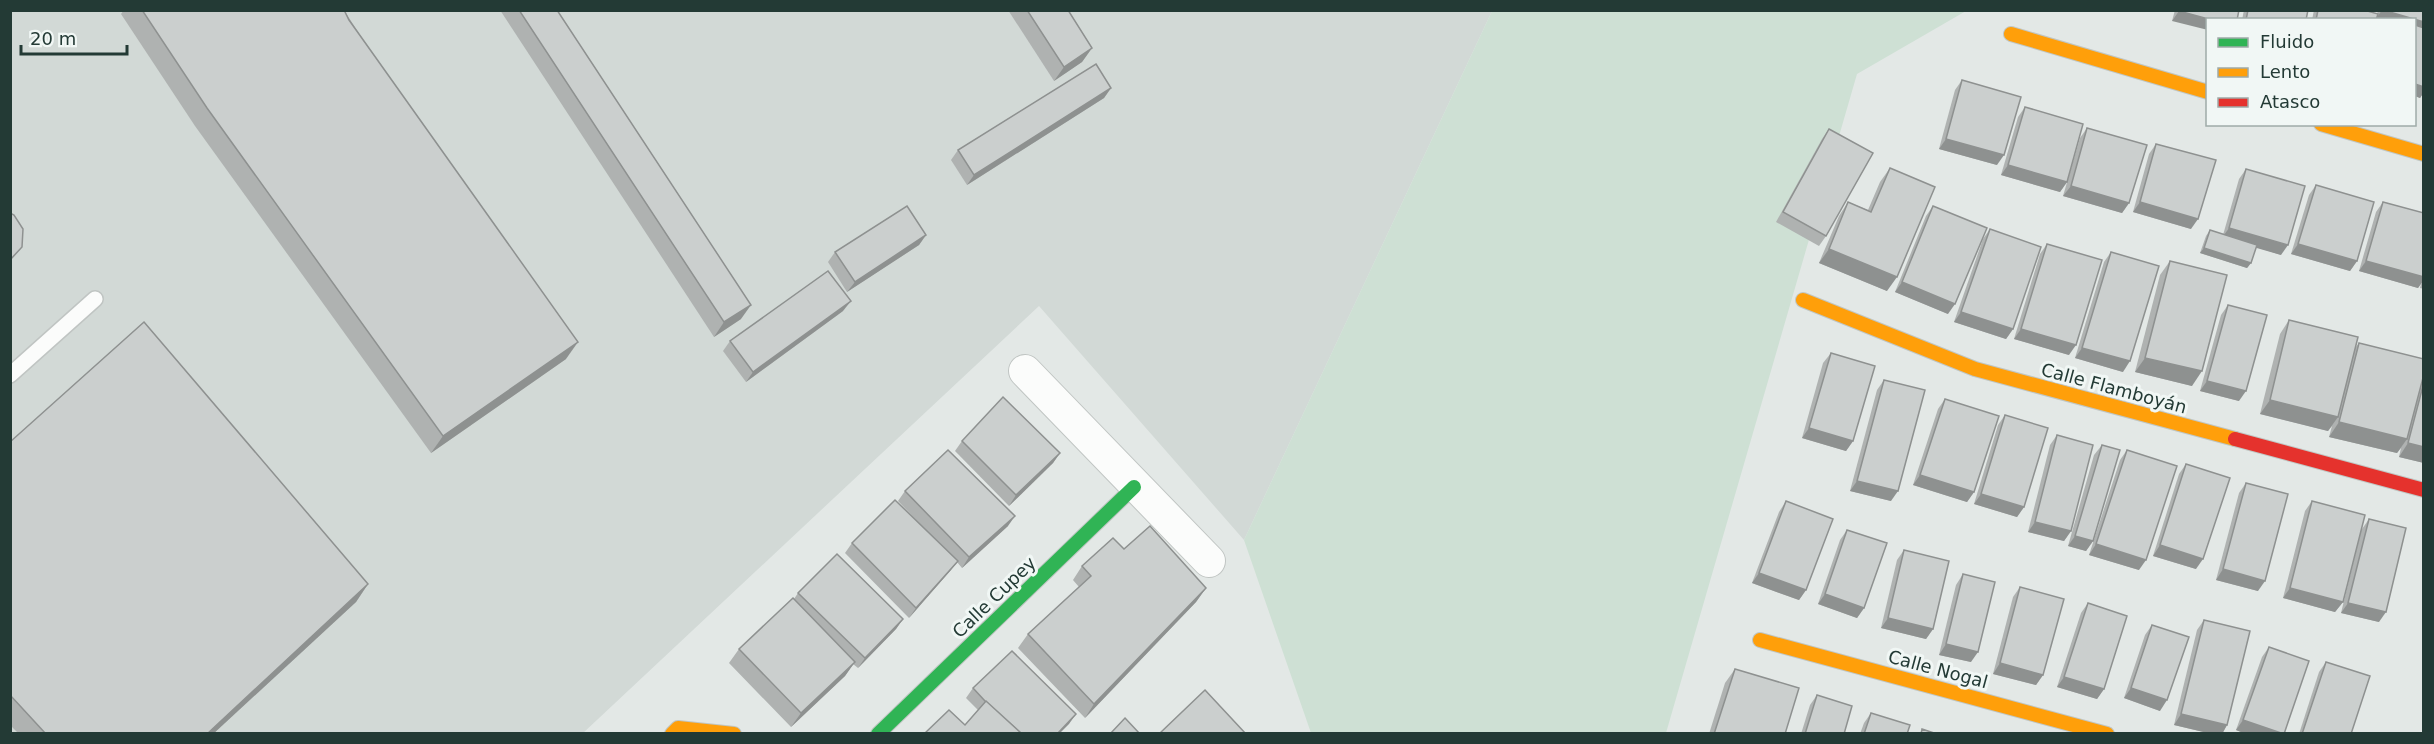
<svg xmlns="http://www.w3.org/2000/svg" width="2434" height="744" font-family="'DejaVu Sans',sans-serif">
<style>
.built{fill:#d2d9d6}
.green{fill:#cee0d4}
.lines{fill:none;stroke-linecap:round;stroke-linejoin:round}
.lane-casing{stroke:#c0c5c3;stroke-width:18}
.street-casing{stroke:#c0c5c3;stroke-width:34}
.fast-casing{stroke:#c0c6c3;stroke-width:16}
.slow-casing{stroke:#c0c6c3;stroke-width:16}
.jam-casing{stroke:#c0c6c3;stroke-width:16}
.lane{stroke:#fbfcfb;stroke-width:15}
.street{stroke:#fbfcfb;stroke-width:32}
.fast{stroke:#30b455;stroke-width:14}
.slow{stroke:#ff9f0a;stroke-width:14}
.jam{stroke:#e5322d;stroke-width:14}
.wall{fill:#afb2b1}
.shaded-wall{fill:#8e9190}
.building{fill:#cbcfce;stroke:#8e9190;stroke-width:1.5}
.labels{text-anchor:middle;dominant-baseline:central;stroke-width:6;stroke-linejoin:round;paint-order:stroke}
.street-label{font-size:18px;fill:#233a35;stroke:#f1f7f5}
</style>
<rect width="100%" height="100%" fill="#e3e8e6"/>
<polygon class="built" points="10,11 1492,11 1244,540 1039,306 582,734 11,733"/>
<polygon class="green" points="1492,11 1966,11 1857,74 1666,733 1311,733 1244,540"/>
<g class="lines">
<defs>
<polyline id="lane" points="10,375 95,299"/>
<polyline id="street" points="1025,371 1209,561"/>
<polyline id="fast" points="878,734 1134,487"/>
<g id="slow">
<polyline points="2011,34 2208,92"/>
<polyline points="2321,124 2424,154"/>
<polyline points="1803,300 1975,369 2235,439"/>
<polyline points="1760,640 2107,734"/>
<polyline points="672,734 678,728 734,734"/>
</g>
<polyline id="jam" points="2235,439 2424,490"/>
</defs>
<use href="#lane" class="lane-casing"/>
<use href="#street" class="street-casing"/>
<use href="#fast" class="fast-casing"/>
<use href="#slow" class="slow-casing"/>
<use href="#jam" class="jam-casing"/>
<use href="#lane" class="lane"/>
<use href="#street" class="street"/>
<use href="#fast" class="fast"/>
<use href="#slow" class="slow"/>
<use href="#jam" class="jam"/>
</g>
<g class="wall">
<polygon points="124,10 344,10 566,359 431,453 195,126 121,14"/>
<polygon points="500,10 557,10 741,319 714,337"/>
<polygon points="1008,10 1068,10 1092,48 1082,62 1054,81"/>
<polygon points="2175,10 2239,10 2172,21"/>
<polygon points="2244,10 2308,10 2306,20 2242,20"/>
<polygon points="2314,10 2364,10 2377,14 2378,10 2424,10 2424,92 2420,98 2415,96 2415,20 2312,20"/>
<polygon points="1962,80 1997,165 1939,149 1955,90"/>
<polygon points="1111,88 1104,98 967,185 951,160 958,150"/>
<polygon points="2025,107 2067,182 2060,192 2001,175 2018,117"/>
<polygon points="2087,128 2129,203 2122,213 2063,196 2080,138"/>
<polygon points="1829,129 1826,236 1819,246 1776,222 1822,139"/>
<polygon points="2156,144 2191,229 2133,212 2149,154"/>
<polygon points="1890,168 1887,291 1819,263 1839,216 1848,202 1868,210 1880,182"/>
<polygon points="2246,169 2281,255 2256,247 2251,263 2247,268 2200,253 2206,236 2210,230 2223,235 2239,179"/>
<polygon points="2316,185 2357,261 2350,271 2291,254 2309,195"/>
<polygon points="2383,202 2424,213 2424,289 2420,288 2422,281 2418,288 2359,271 2376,212"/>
<polygon points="1933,206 1948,314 1895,292 1926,216"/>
<polygon points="1990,229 2013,329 2006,339 1954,322 1983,239"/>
<polygon points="926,235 919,245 847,292 828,262 835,252"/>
<polygon points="2047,244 2069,355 2014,339 2040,254"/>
<polygon points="2111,252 2123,372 2075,358 2104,262"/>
<polygon points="2170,261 2192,386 2135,372 2160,275"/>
<polygon points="2228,305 2239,401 2200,391 2221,315"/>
<polygon points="843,311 746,382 723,351 730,341"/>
<polygon points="2289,320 2355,348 2359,343 2424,359 2424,463 2399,457 2401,448 2397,453 2329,437 2332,426 2328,431 2260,414 2280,334"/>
<polygon points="1831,353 1853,441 1846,451 1802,438 1823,363"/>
<polygon points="1884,380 1891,501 1850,491 1877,390"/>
<polygon points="1945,399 1974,492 1967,502 1913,485 1938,409"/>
<polygon points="2005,415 2024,507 2017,517 1974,504 1998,425"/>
<polygon points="2057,435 2071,531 2064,541 2028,532 2050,445"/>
<polygon points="962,441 1060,453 1053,463 1009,506 955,451"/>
<polygon points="10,442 368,584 356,602 213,734 19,734 10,725"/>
<polygon points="2102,445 2093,541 2086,551 2068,546 2094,455"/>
<polygon points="2127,450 2139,570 2089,555 2120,460"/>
<polygon points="2186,464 2196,569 2153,556 2179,474"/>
<polygon points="2246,483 2258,591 2216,580 2239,493"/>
<polygon points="905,491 1008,526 962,568 957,562 950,571 909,618 845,553 852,543 923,527 898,501"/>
<polygon points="1786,501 1806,590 1799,600 1752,583 1779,512"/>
<polygon points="2312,501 2362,529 2369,519 2379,622 2341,613 2360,535 2343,602 2335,612 2283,598 2305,511"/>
<polygon points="1847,530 1864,608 1857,618 1818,604 1840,540"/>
<polygon points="1124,549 1206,588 1196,602 1085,718 1018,648 1028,634 1079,587 1073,580 1082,566"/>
<polygon points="1904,550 1933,629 1926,639 1881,628 1897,560"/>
<polygon points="1963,574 1971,662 1939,655 1956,585"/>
<polygon points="2020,587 2043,675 2036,685 1993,674 2013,597"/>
<polygon points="798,593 903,619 896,629 858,668 853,664 845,676 791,727 729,663 739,649 794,599"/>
<polygon points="2088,603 2104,689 2097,699 2057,687 2081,613"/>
<polygon points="2204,620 2227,725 2222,734 2212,734 2174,725 2197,630"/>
<polygon points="2152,625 2160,711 2124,698 2145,635"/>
<polygon points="2269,647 2284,734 2246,734 2236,730 2262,657"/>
<polygon points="2326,662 2351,734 2299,734 2319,672"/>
<polygon points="1735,669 1785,734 1709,734 1725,683"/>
<polygon points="973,688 1069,724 965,725 978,710 966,698"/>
<polygon points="1817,695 1844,734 1801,734 1810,705"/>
<polygon points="1871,713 1907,734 1860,734 1864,723"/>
</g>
<g class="shaded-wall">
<polygon points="2382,10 2424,22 2424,34 2415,31 2415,20 2385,20 2386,17 2384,20 2375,20"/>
<polygon points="2179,11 2212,20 2208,20 2208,30 2172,21"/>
<polygon points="1092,48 1082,62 1054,81 1064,67"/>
<polygon points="2415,84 2424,87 2424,92 2420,98 2415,96"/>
<polygon points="1111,88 1104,98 967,185 974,175"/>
<polygon points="1946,139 2004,155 1997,165 1939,149"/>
<polygon points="2008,165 2067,182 2060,192 2001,175"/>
<polygon points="2071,186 2129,203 2122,213 2063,196"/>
<polygon points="2140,202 2198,219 2191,229 2133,212"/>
<polygon points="2229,228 2288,245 2281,255 2222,238"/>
<polygon points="926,235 919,245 847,292 855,282"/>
<polygon points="2298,244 2357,261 2350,271 2291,254"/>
<polygon points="2204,248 2251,263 2247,268 2200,253"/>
<polygon points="1829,249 1897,277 1887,291 1819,263"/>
<polygon points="2366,261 2424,277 2424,280 2418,288 2359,271"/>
<polygon points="1902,282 1955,304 1948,314 1895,292"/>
<polygon points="851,301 843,311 746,382 753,372"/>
<polygon points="751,305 741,319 714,337 724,322"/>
<polygon points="1961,312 2013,329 2006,339 1954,322"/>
<polygon points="2021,329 2076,345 2069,355 2014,339"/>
<polygon points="578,342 566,359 431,453 443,436"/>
<polygon points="2082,348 2130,361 2123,372 2075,358"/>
<polygon points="2145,358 2202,371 2192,386 2135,372"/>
<polygon points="2207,381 2246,391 2239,401 2200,391"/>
<polygon points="2270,400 2338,417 2328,431 2260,414"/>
<polygon points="2339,422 2407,439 2397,453 2329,437"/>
<polygon points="1809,428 1853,441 1846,451 1802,438"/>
<polygon points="2408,443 2424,447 2424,463 2399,457"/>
<polygon points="1060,453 1053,463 1009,506 1016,495"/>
<polygon points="1920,475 1974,492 1967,502 1913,485"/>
<polygon points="1857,481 1898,491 1891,501 1850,491"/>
<polygon points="1981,494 2024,507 2017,517 1974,504"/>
<polygon points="1015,516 1008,526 962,568 969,557"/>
<polygon points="2035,522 2071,531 2064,541 2028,532"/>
<polygon points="2075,536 2093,541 2086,551 2068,546"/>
<polygon points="2096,544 2146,560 2139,570 2089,555"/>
<polygon points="2160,545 2203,559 2196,569 2153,556"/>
<polygon points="958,561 950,571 909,618 916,608"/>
<polygon points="2223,569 2265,581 2258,591 2216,580"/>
<polygon points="1759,573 1806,590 1799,600 1752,583"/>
<polygon points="368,584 356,602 213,734 207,734"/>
<polygon points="1206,588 1196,602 1085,718 1094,704"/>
<polygon points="2290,588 2343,602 2335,612 2283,598"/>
<polygon points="1825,594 1864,608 1857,618 1818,604"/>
<polygon points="2348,603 2386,612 2379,622 2341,613"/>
<polygon points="1888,618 1933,629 1926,639 1881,628"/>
<polygon points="903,619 896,629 858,668 865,658"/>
<polygon points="1946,644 1978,652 1971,662 1939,655"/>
<polygon points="855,662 845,676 791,727 801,713"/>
<polygon points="2000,663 2043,675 2036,685 1993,674"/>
<polygon points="2064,677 2104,689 2097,699 2057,687"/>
<polygon points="2131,688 2167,700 2160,711 2124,698"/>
<polygon points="1076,714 1069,724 1059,734 1057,734"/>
<polygon points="2181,714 2227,725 2222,734 2212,734 2174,725"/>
<polygon points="2243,720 2283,734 2246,734 2236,730"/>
</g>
<g class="building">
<polygon points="142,10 344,10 349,20 578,342 443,436 207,108"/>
<polygon points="519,10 557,10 751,305 724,322"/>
<polygon points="1027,10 1068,10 1092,48 1064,67"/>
<polygon points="2239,10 2237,20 2212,20 2179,11"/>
<polygon points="2248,10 2308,10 2306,20 2246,20"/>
<polygon points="2318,10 2364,10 2378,14 2376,20 2316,20"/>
<polygon points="2383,10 2424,10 2424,22"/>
<polygon points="2415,25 2424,28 2424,87 2415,84"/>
<polygon points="1096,64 1111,88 974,175 958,150"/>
<polygon points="1962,80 2021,97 2004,155 1946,139"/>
<polygon points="2025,107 2083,124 2067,182 2008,165"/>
<polygon points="2087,128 2147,145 2129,203 2071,186"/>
<polygon points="1829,129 1873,153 1826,236 1783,212"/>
<polygon points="2156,144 2216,160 2198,219 2140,202"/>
<polygon points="1890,168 1935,187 1897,277 1829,249 1848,202 1871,212"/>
<polygon points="2246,169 2305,186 2288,245 2229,228"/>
<polygon points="2316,185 2374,202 2357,261 2298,244"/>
<polygon points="2383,202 2424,213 2424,277 2366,261"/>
<polygon points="907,206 926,235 855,282 835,252"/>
<polygon points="1933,206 1987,228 1955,304 1902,282"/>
<polygon points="10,213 14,215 23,229 22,247 10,260"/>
<polygon points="1990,229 2041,247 2013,329 1961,312"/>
<polygon points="2210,230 2257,245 2251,263 2204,248"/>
<polygon points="2047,244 2102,260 2076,345 2021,329"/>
<polygon points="2111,252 2159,266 2130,361 2082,348"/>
<polygon points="2170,261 2227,275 2202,371 2145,358"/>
<polygon points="828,271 851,301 753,372 730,341"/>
<polygon points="2228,305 2267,315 2246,391 2207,381"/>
<polygon points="2289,320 2358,337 2338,417 2270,400"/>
<polygon points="144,322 368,584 207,734 46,734 10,695 10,442"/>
<polygon points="2359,343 2424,359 2424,374 2407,439 2339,422"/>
<polygon points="1831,353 1875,366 1853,441 1809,428"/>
<polygon points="1884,380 1925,390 1898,491 1857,481"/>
<polygon points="2424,382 2424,447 2408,443"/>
<polygon points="1003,397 1060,453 1016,495 962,441"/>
<polygon points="1945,399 1999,416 1974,492 1920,475"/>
<polygon points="2005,415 2048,428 2024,507 1981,494"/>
<polygon points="2057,435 2093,445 2071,531 2035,522"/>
<polygon points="2102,445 2120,450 2093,541 2075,536"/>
<polygon points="948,450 1015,516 969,557 905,491"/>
<polygon points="2127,450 2177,466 2146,560 2096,544"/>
<polygon points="2186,464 2230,478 2203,559 2160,545"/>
<polygon points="2246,483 2288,494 2265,581 2223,569"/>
<polygon points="895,500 958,561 916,608 852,543"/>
<polygon points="1786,501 1833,519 1806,590 1759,573"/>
<polygon points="2312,501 2365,515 2343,602 2290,588"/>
<polygon points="2369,519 2406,528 2386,612 2348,603"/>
<polygon points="1150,526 1206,588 1094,704 1028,634 1091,576 1082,566 1113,538 1124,549"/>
<polygon points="1847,530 1887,543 1864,608 1825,594"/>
<polygon points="1904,550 1949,561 1933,629 1888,618"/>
<polygon points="837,554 903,619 865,658 798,593"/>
<polygon points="1963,574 1995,582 1978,652 1946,644"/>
<polygon points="2020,587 2064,599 2043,675 2000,663"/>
<polygon points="793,598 855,662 801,713 739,649"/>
<polygon points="2088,603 2127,616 2104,689 2064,677"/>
<polygon points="2204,620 2250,631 2227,725 2181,714"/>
<polygon points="2152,625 2189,637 2167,700 2131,688"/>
<polygon points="2269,647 2309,661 2284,734 2243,720"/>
<polygon points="1012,651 1076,714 1057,734 1022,734 985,701 973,688"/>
<polygon points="2326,662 2370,676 2351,734 2302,734"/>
<polygon points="1735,669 1799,688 1785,734 1714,734"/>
<polygon points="1205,690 1246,734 1159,734"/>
<polygon points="1817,695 1852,706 1844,734 1805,734"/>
<polygon points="986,701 1022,734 924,734 949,710 965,725"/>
<polygon points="1871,713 1910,725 1907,734 1864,734"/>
<polygon points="1125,718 1140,734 1110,734"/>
<polygon points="1922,729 1937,734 1921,734"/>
</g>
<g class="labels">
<g class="street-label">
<text transform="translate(2114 388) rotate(15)">Calle Flamboyán</text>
<text transform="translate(994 597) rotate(-44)">Calle Cupey</text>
<text transform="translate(1938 669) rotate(15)">Calle Nogal</text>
</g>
</g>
<rect width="2434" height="744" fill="none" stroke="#233a35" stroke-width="24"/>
<rect x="2206" y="18" width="210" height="108" fill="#f1f7f5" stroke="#9faba8" stroke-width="1.5"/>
<rect x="2218" y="38" width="30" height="9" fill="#30b455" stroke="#9faba8" stroke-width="1.5"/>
<text x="2260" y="48" font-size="18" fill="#233a35">Fluido</text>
<rect x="2218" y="68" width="30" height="9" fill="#ff9f0a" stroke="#9faba8" stroke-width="1.5"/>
<text x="2260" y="78" font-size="18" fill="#233a35">Lento</text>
<rect x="2218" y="98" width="30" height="9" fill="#e5322d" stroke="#9faba8" stroke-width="1.5"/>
<text x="2260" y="108" font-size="18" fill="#233a35">Atasco</text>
<path d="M21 45v9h106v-9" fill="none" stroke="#233a35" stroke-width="3"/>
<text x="30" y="45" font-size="18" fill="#233a35" stroke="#f1f7f5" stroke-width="4.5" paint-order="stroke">20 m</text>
</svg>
